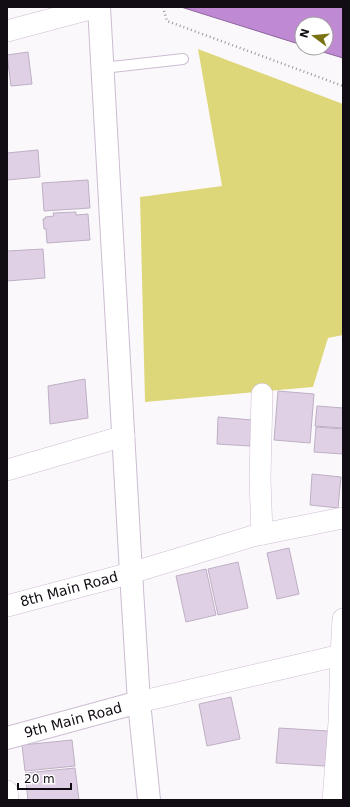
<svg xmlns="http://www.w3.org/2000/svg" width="350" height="807" font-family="'DejaVu Sans',sans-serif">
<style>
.green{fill:#ded77a}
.water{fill:#c089d4;stroke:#8c649a}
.building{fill:#dfd0e5;stroke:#beb0c4}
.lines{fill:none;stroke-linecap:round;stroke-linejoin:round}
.lane-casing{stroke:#ccbdd2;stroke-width:12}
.street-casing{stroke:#ccbdd2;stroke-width:22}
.secondary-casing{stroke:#ccbdd2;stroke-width:24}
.path{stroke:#9b979c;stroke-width:2.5;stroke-dasharray:1 3;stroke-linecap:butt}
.lane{stroke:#fff;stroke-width:10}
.street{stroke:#fff;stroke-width:21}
.secondary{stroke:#fff;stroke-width:22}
.labels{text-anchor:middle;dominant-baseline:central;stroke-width:3;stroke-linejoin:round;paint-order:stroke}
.street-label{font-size:14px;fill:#120d14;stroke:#fff}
</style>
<rect width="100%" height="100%" fill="#fbf8fc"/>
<polygon class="green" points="198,49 343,104 343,335 328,338 313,387 145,402 140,197 222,186"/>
<polygon class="water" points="181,7 343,7 343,58 310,48 326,48 326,24 302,24 302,45"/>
<g class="building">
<polygon points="28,52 32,84 11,86 7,55"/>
<polygon points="38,150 40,177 7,180 7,153"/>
<polygon points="88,180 90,208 44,211 42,183"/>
<polygon points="76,212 76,215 88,214 90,240 47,243 46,229 44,229 43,219 46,218 45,217 54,216 53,213"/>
<polygon points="43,249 45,278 7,281 7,251"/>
<polygon points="85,379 88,418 50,424 48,386"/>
<polygon points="278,391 314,394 310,443 274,440"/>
<polygon points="317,406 343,408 343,428 315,426"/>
<polygon points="218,417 252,420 250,446 217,444"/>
<polygon points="316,427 343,429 343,454 314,452"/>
<polygon points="312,474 341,477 338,508 310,505"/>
<polygon points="289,548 299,594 277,599 267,553"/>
<polygon points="238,562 248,608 218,615 208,569"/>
<polygon points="206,569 216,615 186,622 176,576"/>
<polygon points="231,697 240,739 207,746 199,704"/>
<polygon points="279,728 328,731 325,766 276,763"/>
<polygon points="72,740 75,766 25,771 22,745"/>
<polygon points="75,768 79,800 28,800 25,773"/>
</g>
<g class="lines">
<defs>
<polyline id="lane" points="103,68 183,59"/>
<g id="street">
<polyline points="7,31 97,7"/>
<polyline points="7,470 124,436"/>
<polyline points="262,534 260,479 262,394"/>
<polyline points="7,606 131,573 253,536 343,518"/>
<polyline points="139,702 341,655"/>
<polyline points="7,791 8,800"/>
<polyline points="333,800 339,722 341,655 343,619"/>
</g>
<g id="secondary">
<polyline points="99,7 131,573 139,702 149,800"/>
<polyline points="7,738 139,702"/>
</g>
</defs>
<use href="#lane" class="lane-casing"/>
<use href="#street" class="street-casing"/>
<use href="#secondary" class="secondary-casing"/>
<polyline class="path" points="163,7 167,21 343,86"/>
<use href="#lane" class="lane"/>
<use href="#street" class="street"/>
<use href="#secondary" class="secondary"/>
</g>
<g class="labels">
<g class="street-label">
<text transform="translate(69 589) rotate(-15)">8th Main Road</text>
<text transform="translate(73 720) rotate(-15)">9th Main Road</text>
</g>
</g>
<rect width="350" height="807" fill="none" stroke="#120d14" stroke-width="16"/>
<g transform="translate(314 36) rotate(286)"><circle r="19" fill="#ffffff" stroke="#a09ea1"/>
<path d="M0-3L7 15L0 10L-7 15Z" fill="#797112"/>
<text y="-6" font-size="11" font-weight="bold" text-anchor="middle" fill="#120d14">N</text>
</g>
<path d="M18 783v6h53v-6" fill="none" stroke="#120d14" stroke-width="2"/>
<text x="24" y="783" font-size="12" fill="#120d14" stroke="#ffffff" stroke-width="3" paint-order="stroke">20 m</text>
</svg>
